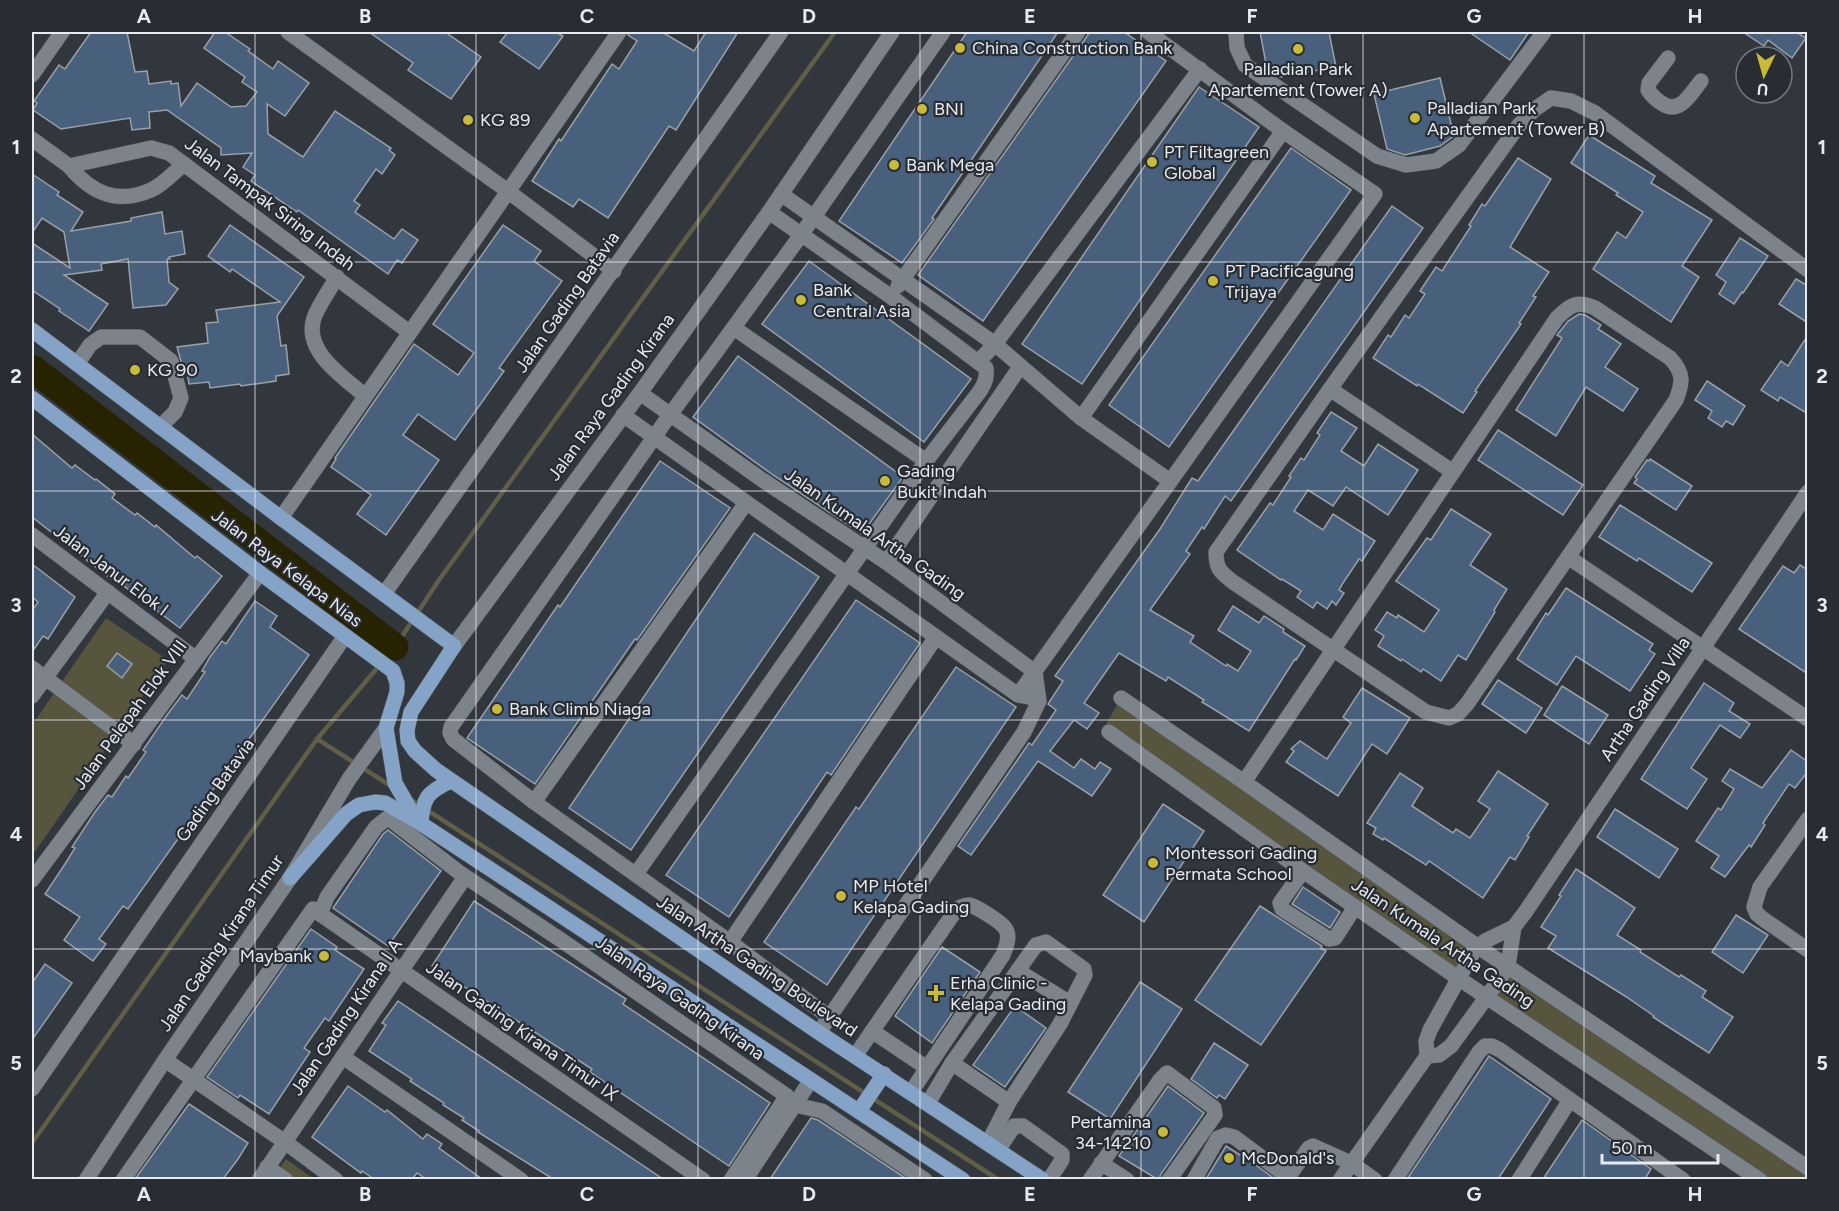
<svg xmlns="http://www.w3.org/2000/svg" width="1839" height="1211" font-family="Figtree,sans-serif">
<style>
.green{fill:#58553e}
.lines{fill:none;stroke-linecap:round;stroke-linejoin:round}
.stream{stroke:#615e48;stroke-width:4.5}
.river{stroke:#272200;stroke-width:27}
.building{fill:#48607c;stroke:#9aa0a8;stroke-width:1.5}
.minor-casing{stroke:#4f545a;stroke-width:16}
.major-casing{stroke:#4f545a;stroke-width:16}
.minor{stroke:#7c838b;stroke-width:15}
.major{stroke:#84a3c7;stroke-width:15}
.grid{fill:none;stroke:#e7eaef;stroke-width:1.5;stroke-opacity:0.55}
.poi-dot{fill:#caba3a;stroke:#282d34;stroke-width:2}
.labels{text-anchor:middle;dominant-baseline:central;stroke-width:4.5;stroke-linejoin:round;paint-order:stroke}
.poi-label{font-size:18px;fill:#e7eaef;stroke:#282d34;text-anchor:start}
.street-label{font-size:18px;fill:#e7eaef;stroke:#282d34}
.neatline{fill:none;stroke:#e7eaef;stroke-width:2}
.grid-label{font-size:20px;text-anchor:middle;font-weight:bold;fill:#e7eaef}
</style>
<rect width="100%" height="100%" fill="#32373e"/>
<g class="green">
<polygon points="106,618 168,660 32,856 32,725"/>
<polygon points="1121,698 1477,946 1458,978 1101,733"/>
<polygon points="1508,963 1807,1167 1807,1179 1758,1179 1487,996"/>
<polygon points="286,1159 314,1179 271,1180"/>
</g>
<g class="lines">
<g class="stream">
<polyline points="317,739 391,786"/>
<polyline points="410,799 999,1180"/>
<polyline points="32,1143 317,739 395,647 439,580 835,32"/>
</g>
<polyline class="river" points="32,368 395,647"/>
</g>
<g class="building">
<polygon points="91,32 127,32 135,72 147,71 149,84 171,81 171,84 178,83 181,106 197,83 231,107 246,106 257,92 242,82 245,77 204,48 215,32 225,32 250,49 248,51 273,69 278,61 309,83 285,116 267,104 268,134 303,157 335,111 391,148 389,150 395,155 382,174 376,169 354,201 360,205 355,212 394,239 402,229 418,240 402,263 397,260 388,274 298,210 297,212 251,181 255,175 243,167 252,153 221,155 221,148 167,110 149,112 150,128 132,130 130,118 61,129 33,110 37,103 34,101 59,65 65,69"/>
<polygon points="369,32 445,32 481,57 451,99 408,70 413,63"/>
<polygon points="508,32 555,32 563,36 539,69 500,42"/>
<polygon points="629,32 662,32 694,51 706,32 738,32 676,130 669,126 608,218 579,199 573,207 532,181 559,139 561,141 612,64 619,69 637,41 628,35"/>
<polygon points="967,32 1058,32 932,218 934,219 902,263 839,221"/>
<polygon points="1090,32 1124,32 1166,61 983,321 918,275"/>
<polygon points="1260,32 1329,32 1336,67 1280,77 1267,69"/>
<polygon points="1469,32 1529,32 1510,60"/>
<polygon points="1743,32 1796,32 1806,38 1792,58 1768,40 1764,46"/>
<polygon points="1440,78 1454,136 1440,146 1405,155 1387,149 1374,94"/>
<polygon points="1199,87 1259,127 1082,384 1022,344"/>
<polygon points="1589,135 1655,176 1651,183 1712,220 1682,266 1699,277 1671,322 1593,269 1617,232 1626,238 1643,212 1616,195 1618,193 1571,163"/>
<polygon points="1291,148 1351,190 1169,447 1109,405"/>
<polygon points="1518,158 1551,179 1510,247 1549,272 1533,296 1536,297 1519,323 1521,324 1475,391 1477,392 1463,413 1418,384 1417,386 1373,358 1388,335 1391,337 1405,315 1409,318 1425,294 1420,291 1436,267 1442,271 1471,226 1469,225 1482,204 1485,206"/>
<polygon points="32,174 59,192 57,195 83,212 71,231 131,221 131,218 162,212 165,234 182,231 185,254 169,257 170,259 167,259 169,282 178,289 166,305 133,308 128,259 101,264 102,270 64,275 108,304 89,331 59,311 60,309 32,290 32,243 70,268 64,232 42,218 32,233"/>
<polygon points="1392,206 1423,228 1231,501 1225,496 1204,529 1202,527 1186,551 1190,554 1150,610 1194,636 1190,642 1226,666 1227,664 1238,671 1251,651 1218,630 1233,606 1259,623 1264,616 1284,629 1283,632 1305,646 1296,660 1295,659 1249,731 1202,702 1204,700 1168,677 1166,681 1119,653 1084,703 1099,713 1087,729 1074,720 1050,751 1074,768 1081,759 1095,769 1100,762 1111,769 1092,796 1038,761 971,855 958,846 1029,743 1032,745 1056,710 1048,704 1063,681 1055,676 1160,529 1192,478 1198,481"/>
<polygon points="230,225 304,277 277,316 281,346 286,345 289,374 276,376 276,381 241,386 240,384 210,388 209,382 189,384 186,365 182,365 177,347 208,343 206,323 218,322 216,310 280,302 232,269 230,272 208,256"/>
<polygon points="503,225 541,251 534,261 562,281 499,368 504,371 455,440 418,414 403,435 439,460 386,535 357,514 371,495 331,467 336,459 335,458 414,344 458,375 474,353 433,324"/>
<polygon points="1740,238 1768,256 1743,293 1742,292 1734,304 1719,294 1726,282 1716,275"/>
<polygon points="809,261 971,379 924,442 762,324"/>
<polygon points="1796,279 1808,286 1808,323 1779,304"/>
<polygon points="1579,314 1585,315 1601,325 1598,329 1621,344 1605,367 1638,389 1623,411 1586,387 1556,436 1516,410 1562,338 1557,335 1568,321"/>
<polygon points="1808,335 1808,414 1780,397 1778,401 1761,390 1781,361 1788,366"/>
<polygon points="738,356 903,477 862,534 773,475 693,417"/>
<polygon points="1707,381 1745,406 1733,425 1726,421 1722,427 1708,418 1712,411 1695,400"/>
<polygon points="1331,412 1357,428 1341,451 1364,466 1378,444 1418,470 1388,515 1346,487 1333,506 1308,490 1294,511 1323,530 1333,514 1375,541 1362,561 1359,559 1343,583 1339,590 1344,593 1336,605 1332,601 1327,609 1317,602 1313,608 1297,597 1301,591 1282,579 1281,580 1237,550 1270,503 1273,505 1291,477 1289,476 1301,458 1304,460 1320,435 1317,433"/>
<polygon points="1498,430 1583,485 1563,515 1478,460"/>
<polygon points="32,434 72,468 75,465 95,480 96,479 115,494 112,498 135,515 137,513 155,527 156,525 195,558 197,556 222,576 180,628 113,578 111,579 32,517"/>
<polygon points="1650,459 1692,486 1676,510 1634,483 1637,479 1635,477 1647,460 1649,461"/>
<polygon points="660,461 730,508 637,640 635,639 535,784 467,738 558,605 560,607"/>
<polygon points="1620,505 1712,563 1692,592 1639,558 1637,561 1599,537"/>
<polygon points="1451,509 1491,534 1470,565 1507,589 1494,610 1495,612 1466,660 1458,655 1441,681 1423,669 1421,672 1402,659 1401,661 1378,646 1384,636 1375,630 1387,612 1397,618 1398,615 1424,632 1439,610 1396,581 1427,538 1431,540"/>
<polygon points="754,533 819,577 631,850 569,808"/>
<polygon points="32,564 75,597 48,639 43,636 32,652 32,611 38,602 32,597"/>
<polygon points="1800,565 1808,570 1808,674 1739,629 1783,566 1794,573"/>
<polygon points="1566,588 1653,644 1649,650 1655,654 1630,691 1576,656 1557,685 1517,659 1546,613 1548,615"/>
<polygon points="856,600 920,643 831,775 827,772 729,917 666,875"/>
<polygon points="255,601 277,616 270,627 309,655 128,909 123,906 99,939 106,944 93,961 64,940 80,917 45,894 65,864 75,848 72,847 95,812 108,795 112,797 126,776 128,778 146,752 143,750 167,715 182,695 187,699 205,672 202,671 210,657 222,641 226,644"/>
<polygon points="117,653 132,664 122,678 107,666"/>
<polygon points="956,667 1016,707 827,985 764,942 856,807 859,809"/>
<polygon points="1498,680 1542,708 1526,733 1482,704"/>
<polygon points="1704,683 1734,703 1729,711 1750,724 1740,738 1720,725 1691,768 1707,779 1687,809 1641,779"/>
<polygon points="1562,686 1608,715 1589,744 1544,715"/>
<polygon points="1362,688 1410,718 1387,754 1372,744 1338,796 1286,762 1294,751 1291,749 1300,741 1327,759 1351,723 1343,717"/>
<polygon points="1791,750 1808,762 1808,771 1795,788 1789,784 1763,823 1765,825 1751,847 1749,845 1725,877 1711,868 1719,856 1696,841 1718,808 1721,810 1734,789 1722,781 1730,769 1762,788"/>
<polygon points="1498,771 1548,804 1527,836 1529,837 1515,860 1510,857 1483,898 1429,861 1426,865 1384,838 1383,840 1373,834 1376,828 1367,823 1400,773 1423,788 1412,806 1453,833 1456,829 1470,838 1490,809 1478,801"/>
<polygon points="1163,804 1204,831 1144,922 1103,895"/>
<polygon points="1615,809 1678,849 1659,878 1597,837"/>
<polygon points="388,830 441,871 388,946 333,908 383,834"/>
<polygon points="1576,869 1635,908 1617,935 1641,950 1640,952 1679,977 1681,975 1706,991 1702,997 1733,1017 1709,1053 1653,1017 1654,1016 1625,996 1548,948 1556,936 1541,927 1561,896 1559,895"/>
<polygon points="1303,887 1340,912 1330,928 1292,904"/>
<polygon points="474,901 626,999 623,1004 770,1103 729,1166 590,1072 592,1069 432,966"/>
<polygon points="1260,906 1322,946 1321,948 1326,951 1261,1045 1195,1000"/>
<polygon points="1736,915 1768,935 1743,973 1712,952"/>
<polygon points="311,929 337,947 335,950 364,969 329,1021 325,1018 304,1048 310,1052 269,1114 240,1095 238,1098 207,1077"/>
<polygon points="942,947 980,972 932,1043 895,1016"/>
<polygon points="45,964 72,983 32,1040 32,983"/>
<polygon points="1140,982 1182,1009 1110,1119 1068,1092"/>
<polygon points="398,1001 663,1179 553,1179 478,1132 479,1131 462,1120 464,1118 443,1105 444,1103 410,1081 412,1079 369,1051 386,1025 382,1023"/>
<polygon points="1015,1006 1046,1028 1005,1087 973,1065"/>
<polygon points="1214,1043 1248,1065 1225,1099 1219,1095 1217,1098 1191,1079"/>
<polygon points="1489,1056 1551,1099 1498,1179 1407,1179"/>
<polygon points="348,1086 385,1112 387,1110 423,1139 427,1134 442,1144 439,1148 482,1179 426,1179 417,1173 412,1179 374,1179 362,1171 361,1173 312,1137"/>
<polygon points="1168,1086 1204,1113 1161,1174 1159,1179 1157,1179 1119,1156"/>
<polygon points="189,1104 248,1143 238,1159 223,1179 135,1179"/>
<polygon points="811,1118 818,1120 907,1179 770,1179"/>
<polygon points="1582,1120 1651,1169 1645,1179 1543,1179"/>
<polygon points="1226,1146 1253,1163 1275,1179 1206,1179"/>
</g>
<g class="lines">
<defs>
<g id="minor">
<polyline points="288,32 509,192 614,271"/>
<polyline points="1236,32 1237,48 1245,65 1377,156 1406,165 1436,161 1459,145 1544,32"/>
<path d="M1668,58l-19,25 -1,7c4,6 8,10 15,14 17,11 28,-11 38,-23"/>
<polyline points="32,75 62,32"/>
<polyline points="32,139 69,166 151,148 169,153 409,332"/>
<path d="M69,166c22,27 48,39 82,24 12,-5 23,-18 33,-26"/>
<polyline points="781,194 995,344 1081,418 1170,481"/>
<path d="M337,277c-7,12 -19,29 -23,41 -11,34 30,59 51,78"/>
<polyline points="898,286 1078,32"/>
<polyline points="734,328 926,461"/>
<polyline points="978,362 995,344 1200,69"/>
<polyline points="77,364 90,345 101,337 140,337 171,361 181,398 175,412 160,427"/>
<polyline points="1330,389 1453,472"/>
<polyline points="640,393 761,479 886,562 1035,672 1039,701 1024,732 824,1025"/>
<polyline points="623,415 1018,695 1028,697"/>
<polyline points="1081,418 1283,131"/>
<polyline points="281,518 619,32"/>
<polyline points="32,535 196,659"/>
<polyline points="1568,557 1808,719"/>
<polyline points="886,562 1020,367"/>
<polyline points="384,594 781,32"/>
<polyline points="454,646 640,393 769,212 892,32"/>
<polyline points="32,668 134,744"/>
<polyline points="1018,695 1375,194 1283,131 1148,32"/>
<polyline points="32,696 108,592"/>
<polyline points="1121,698 1244,782 1477,946 1808,1168"/>
<polyline points="1109,732 1303,871 1458,978 1760,1180"/>
<path d="M1244,782l313,-464c13,-13 20,-18 38,-10l75,50c14,15 13,24 6,42l-209,304 -9,10 -9,4 -23,-6 -193,-130c-13,-10 -17,-13 -17,-30l114,-163 189,-264 16,-16 16,-11 20,3 24,12 213,157"/>
<polyline points="534,802 746,503"/>
<polyline points="1808,819 1760,887 1754,907 1757,914 1763,919 1808,950"/>
<polyline points="1303,871 1280,903 1282,909 1329,939 1335,938 1355,907"/>
<path d="M636,874l290,-413 54,-70c5,-8 7,-13 6,-23l-96,-72 -121,-84"/>
<polyline points="32,880 260,573"/>
<polyline points="320,914 327,897 376,827 386,819 391,820 460,873 561,940 787,1096 731,1180"/>
<polyline points="730,942 936,637"/>
<polyline points="1018,971 1070,1003"/>
<polyline points="829,1017 730,942 534,802 453,739 450,733 451,727 662,426 801,235 943,32"/>
<polyline points="872,1031 927,1068"/>
<path d="M855,1056l101,-146c4,-3 8,-5 13,-5 7,1 32,17 36,23 6,8 1,19 -2,27l-92,137"/>
<polyline points="1427,1056 1439,1055 1451,1046 1499,980 1508,966 1514,927"/>
<polyline points="343,1057 521,1180"/>
<polyline points="165,1060 285,1142 336,1180"/>
<polyline points="952,1063 1036,945 1046,942 1084,969 1085,975 1060,1024 1009,1102"/>
<polyline points="32,1089 345,636"/>
<polyline points="928,1103 952,1063 1009,1102 988,1143"/>
<polyline points="795,1105 822,1111 925,1180"/>
<polyline points="998,1150 1014,1126 1023,1126 1062,1154 1062,1160 1049,1180"/>
<polyline points="1101,1163 1127,1180"/>
<polyline points="267,1167 286,1180"/>
<polyline points="86,1180 165,1060 290,878 349,779 386,728"/>
<polyline points="123,1180 313,909 703,1180"/>
<polyline points="259,1180 465,877"/>
<polyline points="745,1180 811,1080"/>
<polyline points="1090,1180 1160,1080 1167,1073 1214,1108 1215,1115 1169,1180"/>
<polyline points="1194,1180 1218,1138 1226,1135 1234,1137 1288,1177 1309,1148 1313,1146 1351,1163 1375,1180"/>
<polyline points="1340,1180 1427,1056 1426,1041 1430,1030 1475,949 1485,941 1514,927 1526,911 1808,492"/>
<polyline points="1395,1180 1479,1052 1485,1046 1492,1046 1500,1050 1683,1180"/>
<polyline points="1519,1180 1570,1100"/>
</g>
<g id="major">
<polyline points="32,330 281,518 454,646 411,712 407,730 408,741 415,751 436,770 818,1032 1043,1180"/>
<polyline points="32,398 260,573 393,671 397,683 397,692 386,728 395,783 417,821"/>
<path d="M421,823c2,-25 6,-31 30,-42"/>
<polyline points="290,878 346,814 359,805 375,802 385,803 417,821 963,1180"/>
<polyline points="859,1111 884,1074"/>
</g>
</defs>
<use href="#minor" class="minor-casing"/>
<use href="#major" class="major-casing"/>
<use href="#minor" class="minor"/>
<use href="#major" class="major"/>
</g>
<path class="grid" d="M255,32v1148M476,32v1148M698,32v1148M920,32v1148M1141,32v1148M1363,32v1148M1584,32v1148M32,262h1776M32,491h1776M32,720h1776M32,949h1776"/>
<g class="poi-dot">
<circle cx="960" cy="48" r="6"/>
<circle cx="1298" cy="49" r="6"/>
<circle cx="922" cy="109" r="6"/>
<circle cx="1415" cy="118" r="6"/>
<circle cx="468" cy="120" r="6"/>
<circle cx="1152" cy="162" r="6"/>
<circle cx="894" cy="165" r="6"/>
<circle cx="1213" cy="281" r="6"/>
<circle cx="801" cy="300" r="6"/>
<circle cx="135" cy="370" r="6"/>
<circle cx="885" cy="481" r="6"/>
<circle cx="497" cy="709" r="6"/>
<circle cx="1153" cy="863" r="6"/>
<circle cx="841" cy="896" r="6"/>
<circle cx="324" cy="956" r="6"/>
<path d="M933 984h6v6h6v6h-6v6h-6v-6h-6v-6h6z"/>
<circle cx="1163" cy="1132" r="6"/>
<circle cx="1229" cy="1158" r="6"/>
</g>
<g class="labels">
<g class="poi-label">
<text x="972" y="48">China Construction Bank</text>
<text x="1298" y="69" text-anchor="middle">Palladian Park<tspan x="1298" dy="21">Apartement (Tower A)</tspan></text>
<text x="1427" y="108">Palladian Park<tspan x="1427" dy="21">Apartement (Tower B)</tspan></text>
<text x="934" y="109">BNI</text>
<text x="480" y="120">KG 89</text>
<text x="1164" y="152">PT Filtagreen<tspan x="1164" dy="21">Global</tspan></text>
<text x="906" y="165">Bank Mega</text>
<text x="1225" y="271">PT Pacificagung<tspan x="1225" dy="21">Trijaya</tspan></text>
<text x="813" y="290">Bank<tspan x="813" dy="21">Central Asia</tspan></text>
<text x="147" y="370">KG 90</text>
<text x="897" y="471">Gading<tspan x="897" dy="21">Bukit Indah</tspan></text>
<text x="509" y="709">Bank Climb Niaga</text>
<text x="1165" y="853">Montessori Gading<tspan x="1165" dy="21">Permata School</tspan></text>
<text x="853" y="886">MP Hotel<tspan x="853" dy="21">Kelapa Gading</tspan></text>
<text x="312" y="956" text-anchor="end">Maybank</text>
<text x="950" y="983">Erha Clinic -<tspan x="950" dy="21">Kelapa Gading</tspan></text>
<text x="1151" y="1122" text-anchor="end">Pertamina<tspan x="1151" dy="21">34-14210</tspan></text>
<text x="1241" y="1158">McDonald's</text>
</g>
<g class="street-label">
<text transform="translate(270 204) rotate(37)">Jalan Tampak Siring Indah</text>
<text transform="translate(567 302) rotate(-55)">Jalan Gading Batavia</text>
<text transform="translate(611 397) rotate(-54)">Jalan Raya Gading Kirana</text>
<text transform="translate(875 534) rotate(35)">Jalan Kumala Artha Gading</text>
<text transform="translate(287 568) rotate(37)">Jalan Raya Kelapa Nias</text>
<text transform="translate(111 570) rotate(37)">Jalan Janur Elok I</text>
<text transform="translate(1645 699) rotate(-56)">Artha Gading Villa</text>
<text transform="translate(130 715) rotate(-54)">Jalan Pelepah Elok VIII</text>
<text transform="translate(215 790) rotate(-55)">Gading Batavia</text>
<text transform="translate(221 943) rotate(-56)">Jalan Gading Kirana Timur</text>
<text transform="translate(1443 943) rotate(34)">Jalan Kumala Artha Gading</text>
<text transform="translate(757 966) rotate(34)">Jalan Artha Gading Boulevard</text>
<text transform="translate(680 998) rotate(35)">Jalan Raya Gading Kirana</text>
<text transform="translate(346 1017) rotate(-56)">Jalan Gading Kirana I A</text>
<text transform="translate(522 1031) rotate(35)">Jalan Gading Kirana Timur IX</text>
</g>
</g>
<rect width="1839" height="1211" fill="none" stroke="#282d34" stroke-width="66"/>
<g transform="translate(1764 75) rotate(185)"><circle r="28" fill="#282d34" stroke="#74797f" stroke-width="1.5"/>
<path d="M0-4.5L10 22L0 15L-10 22Z" fill="#caba3a"/>
<text y="-9" font-size="16" font-weight="bold" text-anchor="middle" fill="#e7eaef">U</text>
</g>
<path d="M1602 1154v9h116v-9" fill="none" stroke="#e7eaef" stroke-width="3"/>
<text x="1611" y="1154" font-size="18" fill="#e7eaef" stroke="#282d34" stroke-width="4.5" paint-order="stroke">50 m</text>
<rect x="33" y="33" width="1773" height="1145" class="neatline"/>
<g class="grid-label">
<text x="144" y="23">A</text>
<text x="365" y="23">B</text>
<text x="587" y="23">C</text>
<text x="809" y="23">D</text>
<text x="1030" y="23">E</text>
<text x="1252" y="23">F</text>
<text x="1474" y="23">G</text>
<text x="1695" y="23">H</text>
<text x="16" y="154">1</text>
<text x="1822" y="154">1</text>
<text x="16" y="383">2</text>
<text x="1822" y="383">2</text>
<text x="16" y="612">3</text>
<text x="1822" y="612">3</text>
<text x="16" y="841">4</text>
<text x="1822" y="841">4</text>
<text x="16" y="1070">5</text>
<text x="1822" y="1070">5</text>
<text x="144" y="1201">A</text>
<text x="365" y="1201">B</text>
<text x="587" y="1201">C</text>
<text x="809" y="1201">D</text>
<text x="1030" y="1201">E</text>
<text x="1252" y="1201">F</text>
<text x="1474" y="1201">G</text>
<text x="1695" y="1201">H</text>
</g>
</svg>
